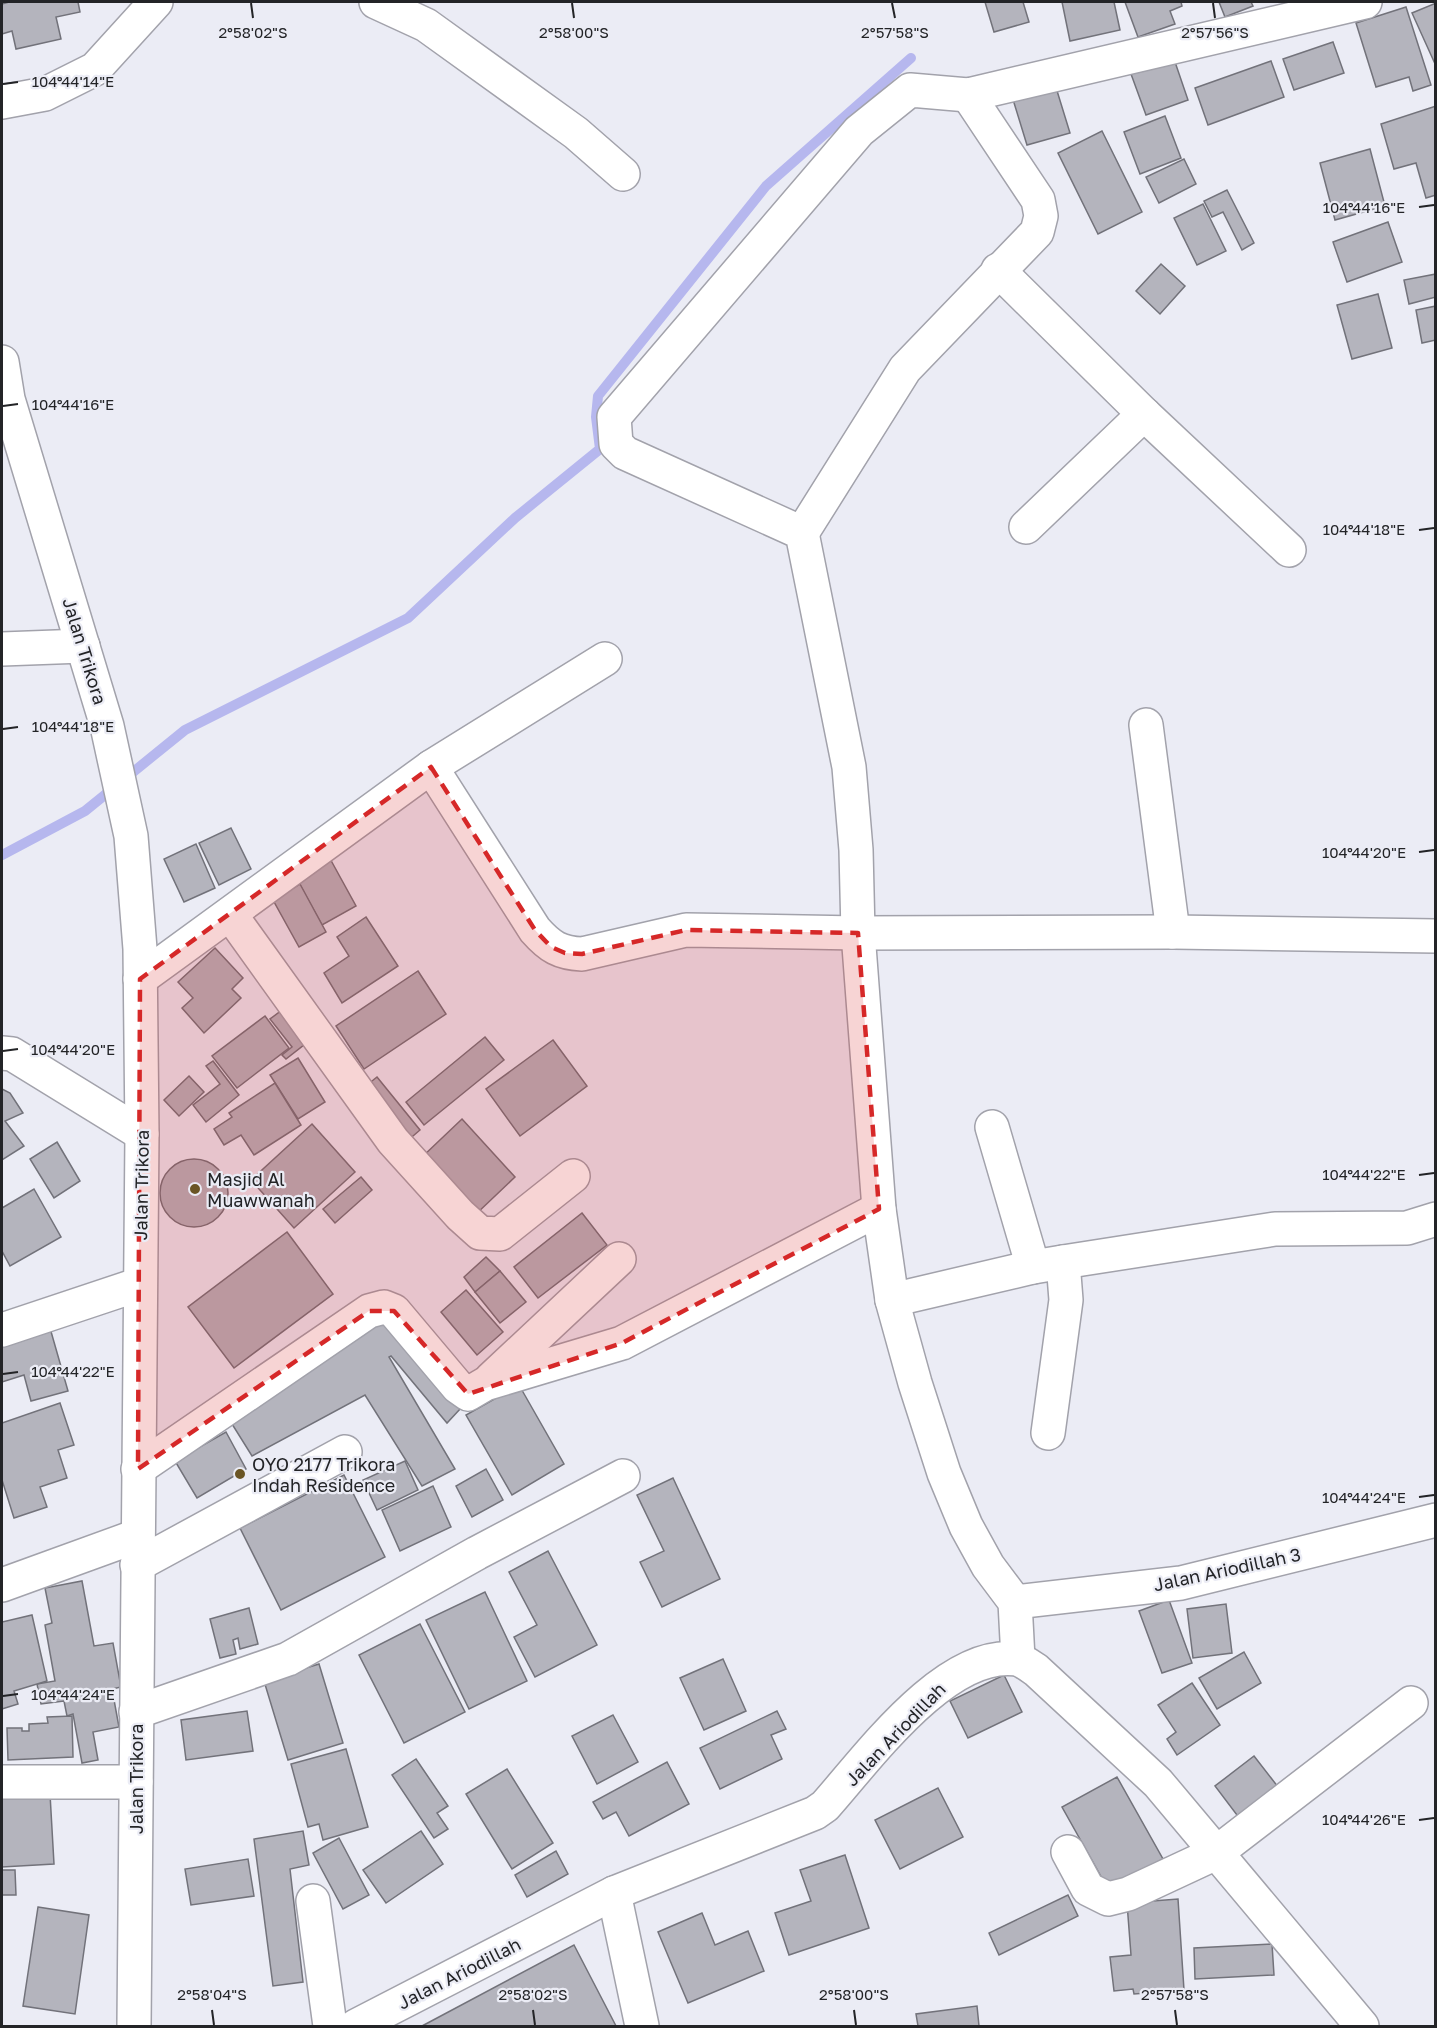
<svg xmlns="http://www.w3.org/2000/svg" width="1437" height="2028" font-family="'Golos Text',sans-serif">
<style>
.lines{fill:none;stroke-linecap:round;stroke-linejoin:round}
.stream{stroke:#b6b7ee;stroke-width:10}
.building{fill:#b4b4bd;stroke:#72727a;stroke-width:1.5}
.minor-casing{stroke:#a2a2ab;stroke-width:36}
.minor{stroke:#fff;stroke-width:33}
.marked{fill:#d62828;fill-opacity:0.2;stroke:#d62828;stroke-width:4.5;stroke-dasharray:12 8;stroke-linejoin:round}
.ticks{fill:none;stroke:#232427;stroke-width:2}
.poi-dot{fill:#6a5524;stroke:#ebecf5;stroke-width:2}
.labels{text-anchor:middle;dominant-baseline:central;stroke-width:4.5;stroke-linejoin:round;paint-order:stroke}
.street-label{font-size:18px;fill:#232427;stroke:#ebecf5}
.poi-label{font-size:18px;fill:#232427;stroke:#ebecf5;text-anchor:start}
.ticks-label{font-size:15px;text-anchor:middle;fill:#232427;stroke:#ebecf5;stroke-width:4.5;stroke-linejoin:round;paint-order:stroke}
</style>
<rect width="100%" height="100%" fill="#ebecf5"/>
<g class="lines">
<polyline class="stream" points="2,855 85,811 185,730 408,618 515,518 600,449 596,417 598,396 766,186 911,58"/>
</g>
<g class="building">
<polygon points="9,2 78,2 80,12 56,17 61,39 16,49 12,31 2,34 2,4"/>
<polygon points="985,2 1023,2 1029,22 994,32"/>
<polygon points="1062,2 1114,2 1120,30 1070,41"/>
<polygon points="1125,2 1181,2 1182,6 1170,11 1175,24 1138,37"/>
<polygon points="1219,2 1251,2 1253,6 1225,17"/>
<polygon points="1436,3 1436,66 1412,13"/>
<polygon points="1406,7 1431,85 1413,91 1409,77 1376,87 1356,23"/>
<polygon points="1333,42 1344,73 1294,90 1283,59"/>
<polygon points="1174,59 1188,100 1146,115 1131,74"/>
<polygon points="1271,61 1284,97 1208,125 1195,88"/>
<polygon points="1054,81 1070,133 1027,145 1011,93"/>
<polygon points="1436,106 1436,195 1426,198 1416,163 1394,169 1381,124"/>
<polygon points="1165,116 1181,158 1140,174 1124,132"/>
<polygon points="1102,131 1142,212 1098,234 1058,153"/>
<polygon points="1370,149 1385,206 1335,220 1320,163"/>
<polygon points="1184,159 1196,184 1159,203 1146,177"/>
<polygon points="1227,190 1254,243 1242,250 1223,212 1212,217 1204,201"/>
<polygon points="1203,204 1226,251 1197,265 1174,218"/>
<polygon points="1388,222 1402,262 1347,282 1333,242"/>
<polygon points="1161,264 1185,286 1160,314 1136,291"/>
<polygon points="1436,274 1436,297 1409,304 1404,280"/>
<polygon points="1378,294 1392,348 1352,359 1337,305"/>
<polygon points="1436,306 1436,340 1422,343 1416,310"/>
<polygon points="231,828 251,869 219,885 199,843"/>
<polygon points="196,844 215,888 184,902 164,859"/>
<polygon points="328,855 356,906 322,925 294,874"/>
<polygon points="300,884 326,932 299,947 273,900"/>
<polygon points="366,917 398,966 342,1003 324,973 349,956 337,937"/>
<polygon points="215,948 243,978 232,989 241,998 204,1033 182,1008 193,998 178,982"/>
<polygon points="418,971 446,1014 364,1069 336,1026"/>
<polygon points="290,1004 314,1037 286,1059 282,1055 292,1047 270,1019"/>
<polygon points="265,1016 289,1048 237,1088 212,1056"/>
<polygon points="485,1037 504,1060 424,1125 406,1102"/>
<polygon points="553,1040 587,1086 520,1136 486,1089"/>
<polygon points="298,1058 325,1102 298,1119 270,1075"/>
<polygon points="213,1061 239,1095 206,1122 193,1105 220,1084 206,1066"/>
<polygon points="189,1076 204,1092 179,1116 164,1100"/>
<polygon points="377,1077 420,1130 406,1142 362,1089"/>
<polygon points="275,1083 301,1125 254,1155 241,1135 224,1145 214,1129 232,1117 229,1113"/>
<polygon points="2,1089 10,1093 23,1113 5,1121 24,1146 2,1160"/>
<polygon points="462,1119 515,1177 474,1216 421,1158"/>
<polygon points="312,1124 355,1172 294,1228 251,1180"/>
<polygon points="57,1142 80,1181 54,1198 30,1159"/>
<circle cx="194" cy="1193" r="34"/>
<polygon points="361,1177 372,1190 335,1223 323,1209"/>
<polygon points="34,1189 61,1237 10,1266 2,1251 2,1208"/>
<polygon points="582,1213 607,1245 538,1298 514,1267"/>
<polygon points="287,1232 333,1294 234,1368 188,1307"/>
<polygon points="486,1257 500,1271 475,1292 464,1277"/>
<polygon points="500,1271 526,1302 500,1323 475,1292"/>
<polygon points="466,1290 503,1332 477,1355 441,1312"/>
<polygon points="380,1313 461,1408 447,1423 391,1356 389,1357 455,1469 422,1486 365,1395 252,1456 227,1416"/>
<polygon points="50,1328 68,1391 31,1401 24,1375 2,1382 2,1341"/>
<polygon points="519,1385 564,1464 512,1495 466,1415"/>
<polygon points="60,1403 74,1445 58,1450 67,1478 40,1487 47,1507 14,1518 2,1480 2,1423"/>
<polygon points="226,1432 246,1469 197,1498 175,1461"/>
<polygon points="405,1461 418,1490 377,1510 363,1480"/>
<polygon points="486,1469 503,1500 472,1517 456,1486"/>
<polygon points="344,1475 385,1557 281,1610 240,1528"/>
<polygon points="673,1478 720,1579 662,1607 640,1562 664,1551 637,1495"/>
<polygon points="433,1486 451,1527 400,1551 382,1510"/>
<polygon points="548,1551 597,1645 535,1677 514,1637 537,1625 509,1572"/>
<polygon points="82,1581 94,1646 113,1643 121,1687 112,1689 119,1727 93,1732 98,1760 82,1763 73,1714 67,1716 64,1701 41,1704 37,1684 55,1681 45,1625 52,1623 45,1588"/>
<polygon points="485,1592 527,1681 469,1709 426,1620"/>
<polygon points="1169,1600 1192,1663 1162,1673 1139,1611"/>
<polygon points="1226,1604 1232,1653 1193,1658 1187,1609"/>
<polygon points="249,1608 258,1644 240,1649 238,1638 233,1640 236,1654 220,1658 210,1619"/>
<polygon points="32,1615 47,1681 14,1691 18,1704 2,1709 2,1622"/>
<polygon points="420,1624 465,1712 404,1743 359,1655"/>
<polygon points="1244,1652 1261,1683 1217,1709 1199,1678"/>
<polygon points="723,1659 746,1711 704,1730 680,1678"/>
<polygon points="319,1664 343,1743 288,1760 264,1681"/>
<polygon points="1004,1675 1022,1712 968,1738 950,1701"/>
<polygon points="1192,1683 1220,1725 1177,1755 1167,1739 1176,1732 1158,1705"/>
<polygon points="247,1711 253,1751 186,1760 181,1720"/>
<polygon points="777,1711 786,1729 771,1735 782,1759 720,1789 700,1748"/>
<polygon points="613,1715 638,1762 597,1784 572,1736"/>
<polygon points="72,1716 73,1757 8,1760 7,1728 22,1728 22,1731 29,1731 29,1724 48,1723 47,1717"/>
<polygon points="346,1749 368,1827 323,1840 319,1824 308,1827 291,1764"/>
<polygon points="1254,1756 1282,1792 1243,1823 1215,1786"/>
<polygon points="416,1759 448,1806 437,1813 448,1829 434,1838 392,1775"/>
<polygon points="667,1762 689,1804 629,1836 616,1812 603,1819 593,1802"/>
<polygon points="507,1769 553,1843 512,1869 466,1794"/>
<polygon points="1117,1777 1163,1859 1108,1889 1062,1807"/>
<polygon points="2,1788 50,1794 54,1864 2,1867"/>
<polygon points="938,1788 963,1837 900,1869 875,1820"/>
<polygon points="303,1831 309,1865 290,1869 303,1982 273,1986 254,1839"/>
<polygon points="421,1831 443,1864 386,1903 363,1870"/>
<polygon points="339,1838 369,1895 343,1909 313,1853"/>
<polygon points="556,1851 568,1874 527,1897 515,1875"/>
<polygon points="845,1855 869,1928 789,1955 775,1913 811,1901 800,1870"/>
<polygon points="248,1859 254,1896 191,1905 185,1869"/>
<polygon points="2,1870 15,1870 16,1895 2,1895"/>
<polygon points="1068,1895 1078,1916 999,1955 989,1933"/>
<polygon points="1178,1899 1184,1990 1134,1994 1133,1989 1114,1991 1110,1957 1131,1955 1127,1903"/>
<polygon points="38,1907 89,1915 75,2014 23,2006"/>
<polygon points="702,1913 715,1945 748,1931 764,1971 688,2003 658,1932"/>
<polygon points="1272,1944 1274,1975 1195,1979 1194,1948"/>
<polygon points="574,1945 616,2026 422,2026"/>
<polygon points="977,2006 979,2026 918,2026 916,2014"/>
</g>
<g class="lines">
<defs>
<g id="minor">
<polyline points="376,2 426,25 576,133 623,174"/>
<polyline points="2,102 45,94 95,69 156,2"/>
<polyline points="998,270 1144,414 1289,550"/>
<polyline points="2,362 8,399 107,726 131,836 140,949 142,1134 134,2026"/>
<polyline points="1026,527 1144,414"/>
<polyline points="802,533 905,369 1037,232 1041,216 1038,200 968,95"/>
<polyline points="2,649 83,646"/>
<polyline points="1146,725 1173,932"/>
<polyline points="431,767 605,659"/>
<polyline points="230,914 393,1141 460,1215 480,1233 500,1234 573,1176"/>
<path d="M140,979l291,-212 104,163c15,17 25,23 47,24l104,-24 172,3 315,-1 263,4"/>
<polyline points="2,1053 12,1054 142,1134"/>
<polyline points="992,1127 1033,1267"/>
<polyline points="1063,1262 1275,1229 1407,1228 1436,1219"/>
<polyline points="892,1300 1033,1267 1063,1262 1066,1300 1048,1433"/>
<polyline points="2,1330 140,1284"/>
<polyline points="491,1379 619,1259"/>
<polyline points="138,1469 369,1311 384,1307 394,1311 458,1387 468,1394 485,1384 622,1343 879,1209"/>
<polyline points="137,1565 345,1452"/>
<polyline points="2,1585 137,1536"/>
<polyline points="1015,1602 1181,1583 1436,1520"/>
<polyline points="1018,1659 1015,1602 988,1566 966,1526 944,1473 915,1383 892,1300 879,1209 858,933 856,850 849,767 802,533 625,453 616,444 614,417 859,131 910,90 968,95 1365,2"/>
<polyline points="136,1712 288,1659 477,1553 623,1476"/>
<polyline points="2,1782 136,1782"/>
<polyline points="1068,1852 1088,1889 1108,1899 1128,1894 1216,1853 1411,1703"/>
<polyline points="614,1893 642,2026"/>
<polyline points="313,1901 330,2026"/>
<path d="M356,2026l258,-133 201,-80 10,-7c42,-47 120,-156 191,-147 6,1 14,7 20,11l122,113 204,243"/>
</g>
</defs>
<use href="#minor" class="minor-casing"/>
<use href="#minor" class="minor"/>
</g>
<path class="marked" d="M431,767l104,163 16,17 14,6 17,1 104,-24 172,3 21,276 -257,134 -154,51 -74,-83h-25l-231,158 2,-490z"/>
<path class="ticks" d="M251,3l2,15M572,3l2,15M892,3l3,15M1213,3l2,15M3,84l15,-2M1419,207l15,-2M3,406l15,-2M1419,530l15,-2M3,729l15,-2M1419,852l15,-2M3,1051l15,-2M1419,1175l15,-2M3,1374l15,-2M1419,1497l15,-2M3,1696l15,-2M1419,1820l15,-2M212,2010l2,15M533,2010l2,15M854,2010l2,15M1175,2010l2,15"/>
<g class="poi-dot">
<circle cx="195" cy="1189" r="6"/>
<circle cx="240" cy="1474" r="6"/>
</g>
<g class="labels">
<g class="street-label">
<text transform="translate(85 651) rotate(73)">Jalan Trikora</text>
<text transform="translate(141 1185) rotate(-89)">Jalan Trikora</text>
<text transform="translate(1227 1569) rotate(-12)">Jalan Ariodillah 3</text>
<text transform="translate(895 1734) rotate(-46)">Jalan Ariodillah</text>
<text transform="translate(136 1779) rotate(-90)">Jalan Trikora</text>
<text transform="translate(459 1973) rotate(-27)">Jalan Ariodillah</text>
</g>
<g class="poi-label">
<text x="207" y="1179">Masjid Al<tspan x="207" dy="21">Muawwanah</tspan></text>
<text x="252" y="1464">OYO 2177 Trikora<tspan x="252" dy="21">Indah Residence</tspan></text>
</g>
</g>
<g class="ticks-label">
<text x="253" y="38">2°58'02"S</text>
<text x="574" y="38">2°58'00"S</text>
<text x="895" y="38">2°57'58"S</text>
<text x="1215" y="38">2°57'56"S</text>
<text x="73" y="87">104°44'14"E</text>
<text x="1364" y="213">104°44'16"E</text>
<text x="73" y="410">104°44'16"E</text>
<text x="1364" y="535">104°44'18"E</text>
<text x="73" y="732">104°44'18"E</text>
<text x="1364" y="858">104°44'20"E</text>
<text x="73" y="1055">104°44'20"E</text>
<text x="1364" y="1180">104°44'22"E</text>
<text x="73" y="1377">104°44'22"E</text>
<text x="1364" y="1503">104°44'24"E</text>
<text x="73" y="1700">104°44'24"E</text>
<text x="1364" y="1825">104°44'26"E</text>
<text x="212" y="2000">2°58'04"S</text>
<text x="533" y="2000">2°58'02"S</text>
<text x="854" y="2000">2°58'00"S</text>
<text x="1175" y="2000">2°57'58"S</text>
</g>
<rect width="1437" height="2028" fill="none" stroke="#232427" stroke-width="6"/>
</svg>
